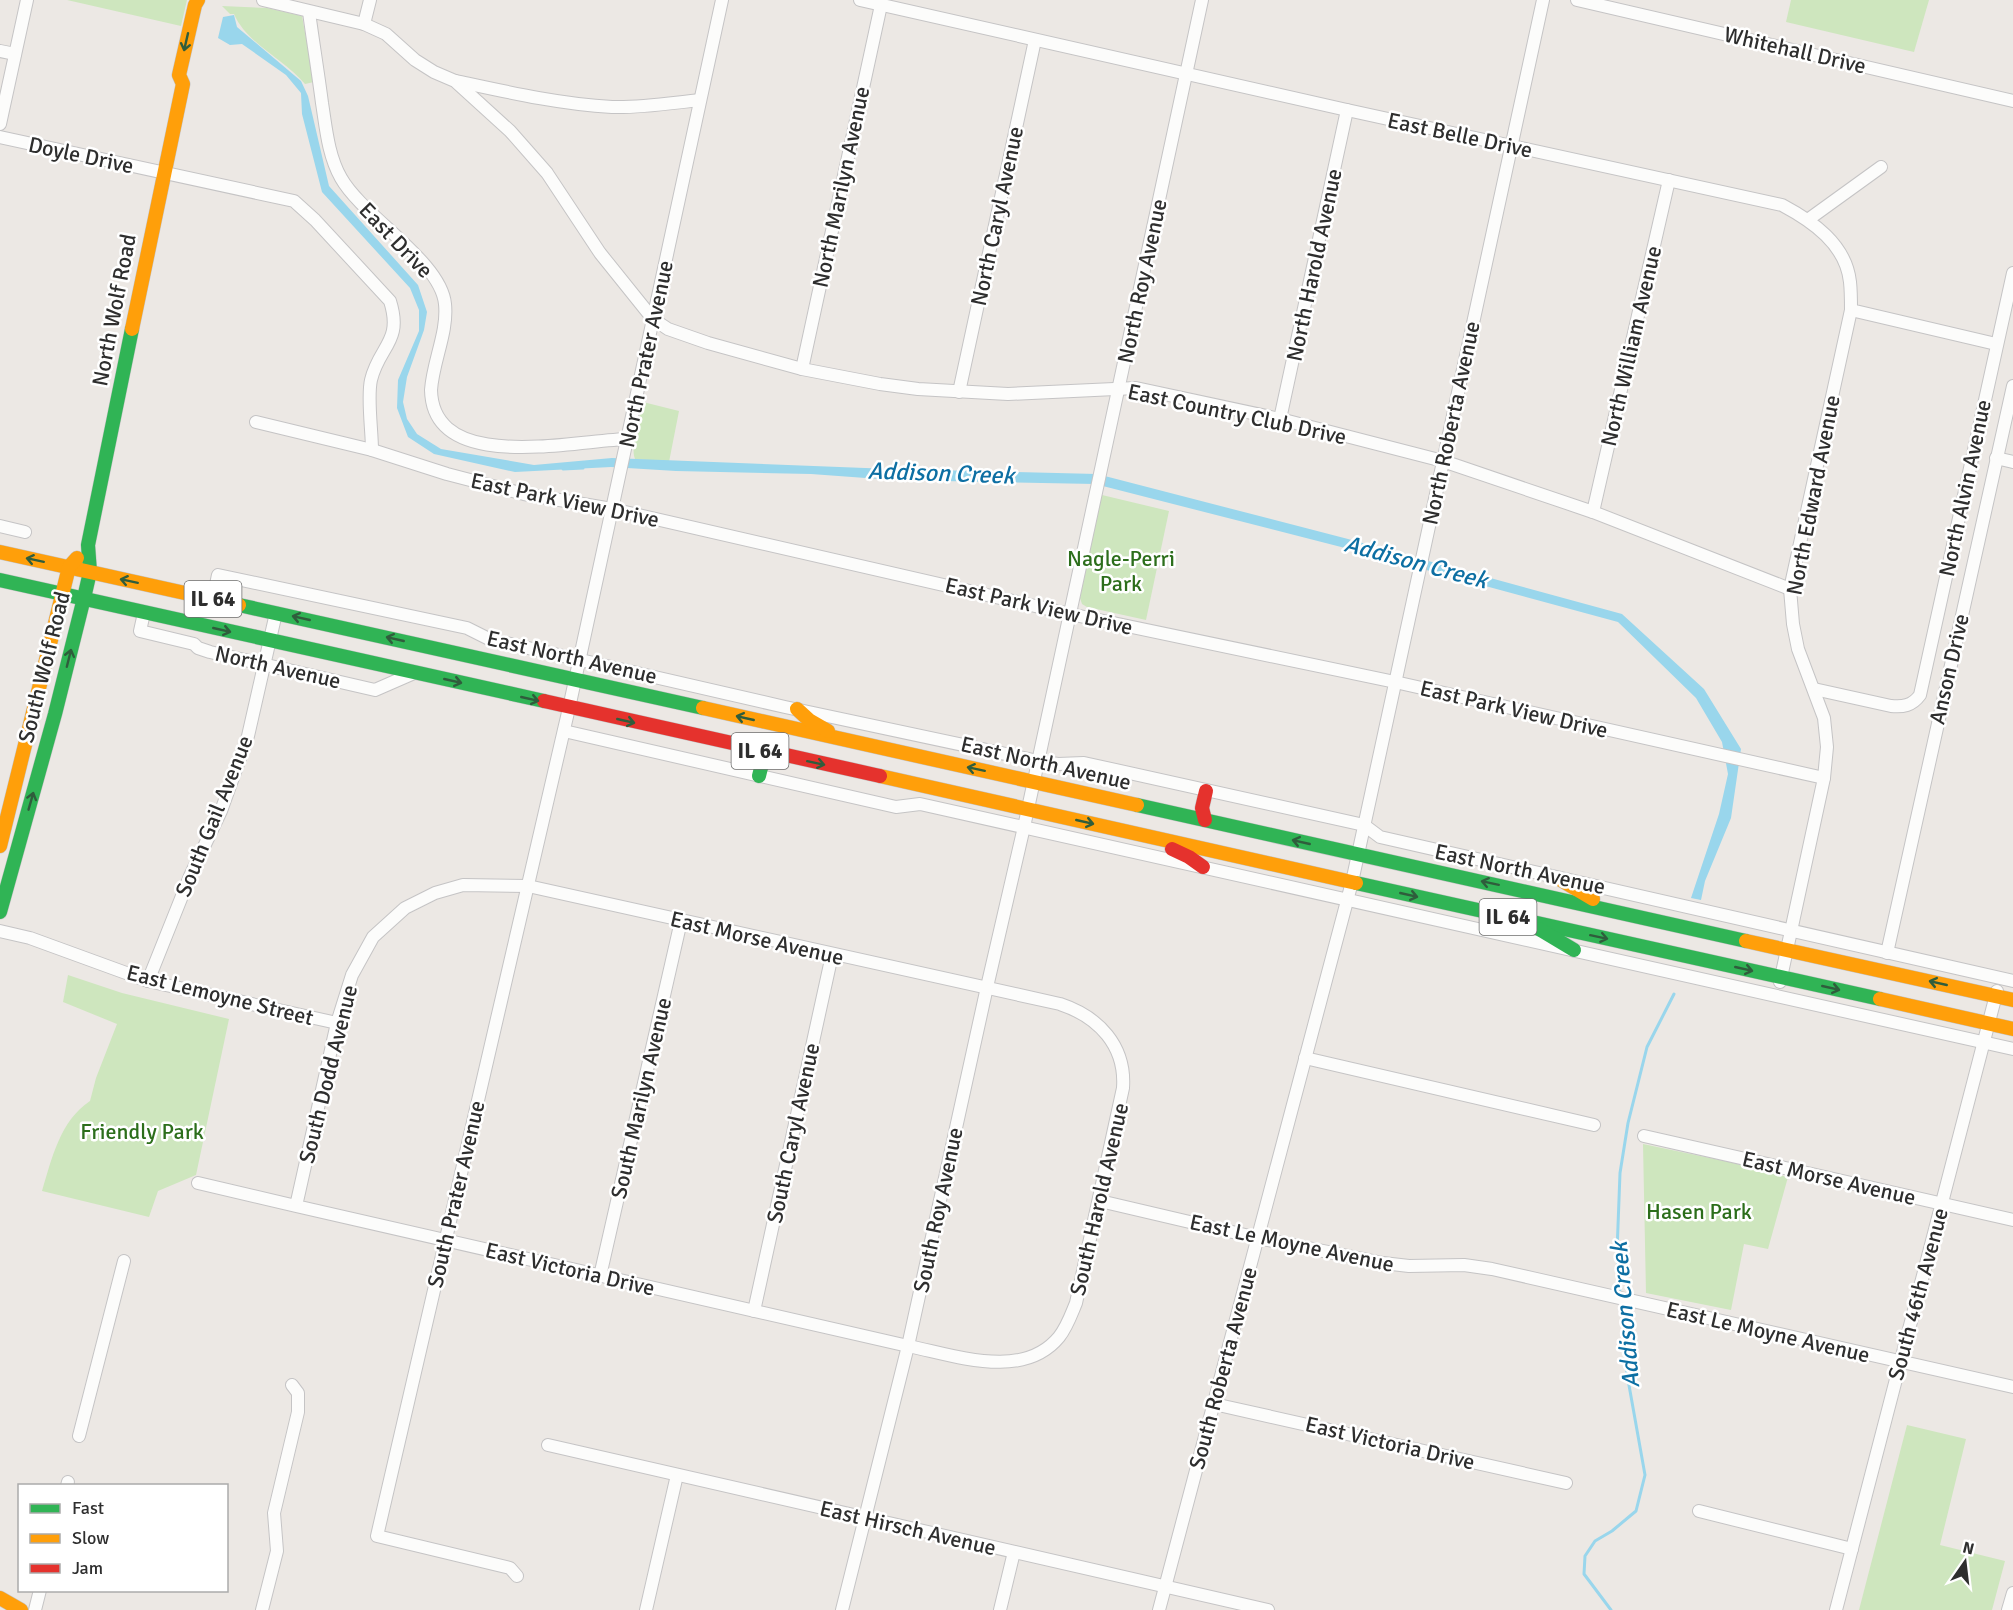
<svg xmlns="http://www.w3.org/2000/svg" width="2013" height="1610" font-family="Signika,sans-serif">
<style>
.grass{fill:#cee6be}
.water{fill:#99d6ec}
.lines{fill:none;stroke-linecap:round;stroke-linejoin:round}
.stream{stroke:#99d6ec;stroke-width:3}
.street-casing{stroke:#c5c4c5;stroke-width:14}
.fast-casing{stroke:#c5c4c5;stroke-width:15}
.slow-casing{stroke:#c5c4c5;stroke-width:15}
.jam-casing{stroke:#c5c4c5;stroke-width:15}
.street{stroke:#fcfcfb;stroke-width:12}
.fast{stroke:#30b455;stroke-width:14}
.slow{stroke:#ff9f0a;stroke-width:14}
.jam{stroke:#e5322d;stroke-width:14}
.oneway{stroke:#2f5d3c}
.labels{text-anchor:middle;dominant-baseline:central;stroke-width:5;stroke-linejoin:round;paint-order:stroke}
.shield{fill:#fff;stroke:#6d6d6d;stroke-width:1.5}
.shield-label{font-size:21px;font-weight:bold;fill:#2e2e2e}
.street-label{font-size:22px;fill:#2e2e2e;stroke:#fff}
.park-label{font-size:22px;fill:#2c6e1b;stroke:#fff}
.water-label{font-size:24px;font-style:italic;fill:#0d6fa3;stroke:#fff}
</style>
<rect width="100%" height="100%" fill="#ece8e4"/>
<g class="grass">
<polygon points="67,0 187,0 181,26"/>
<polygon points="1791,0 1929,0 1914,52 1786,22"/>
<path d="M222,6l45,2 35,8 12,66 -9,2c-21,-25 -58,-40 -71,-70h-4z"/>
<path d="M643,402l36,9 -10,51 -34,-3c-5,-14 5,-42 8,-57z"/>
<polygon points="1102,495 1169,511 1146,620 1087,607 1082,604 1080,598"/>
<path d="M68,975l54,18 107,26 -33,156 -38,16 -9,26 -107,-26c10,-33 18,-70 48,-90l6,-23 21,-54 -54,-22z"/>
<polygon points="1643,1144 1729,1162 1788,1177 1768,1249 1744,1244 1731,1310 1646,1293"/>
<polygon points="1907,1425 1966,1439 1940,1545 2005,1561 1992,1610 1859,1610"/>
</g>
<polygon class="water" points="234,15 237,27 301,81 308,96 329,186 418,285 427,312 424,330 407,377 403,402 407,419 417,434 441,449 534,465 612,458 891,469 1097,474 1348,539 1622,614 1704,689 1741,749 1731,818 1705,881 1701,900 1691,898 1719,814 1728,774 1722,742 1696,698 1618,622 1345,548 1095,484 893,480 811,474 676,471 611,467 515,472 434,454 408,437 397,408 398,380 419,331 419,310 410,288 322,192 302,114 301,93 286,75 242,44 230,45 218,38 223,17"/>
<g class="lines">
<g class="stream">
<polyline points="563,469 583,468"/>
<polyline points="1620,1294 1617,1252 1620,1173 1628,1123 1647,1047 1674,994"/>
<polyline points="1611,1610 1584,1574 1585,1556 1595,1541 1612,1531 1636,1511 1645,1475 1627,1374 1621,1301"/>
</g>
<defs>
<g id="street">
<polyline points="263,0 364,24 386,34 415,60 434,72 455,81 510,131 547,173 600,253 653,319 668,329 708,343 802,369 880,384 918,389 1008,394 1136,388 1280,419 1443,461 1593,512 1790,589"/>
<path d="M860,0l487,110 435,95c30,16 64,39 68,77 1,9 1,19 1,28l145,34"/>
<polyline points="1577,0 2013,101"/>
<path d="M309,12c4,30 9,60 13,91 4,25 6,52 19,75 22,39 100,83 104,126 3,28 -12,57 -14,86 2,85 144,50 197,49"/>
<polyline points="364,24 370,0"/>
<polyline points="0,51 15,54"/>
<path d="M456,81c51,11 103,23 156,26 29,1 59,-4 88,-7"/>
<polyline points="0,124 27,0"/>
<path d="M0,137l294,64 21,19 75,81c13,41 -11,45 -19,79 -4,17 1,51 1,70"/>
<polyline points="1809,219 1881,167"/>
<polyline points="802,369 881,5"/>
<polyline points="959,392 1035,40"/>
<polyline points="1280,419 1347,110"/>
<polyline points="256,422 372,450 447,474 524,494 612,509 1070,614 1395,682 1824,778"/>
<polyline points="1996,458 2013,462"/>
<polyline points="1593,512 1669,180"/>
<polyline points="0,526 25,532"/>
<polyline points="213,599 218,575 467,628 489,639 785,707 1038,761 1058,764 1084,763 1364,825 1380,837 2013,981"/>
<polyline points="144,613 140,631 194,644 198,648 210,652 375,690 414,673"/>
<path d="M1814,689l77,17c12,1 21,0 29,-11l93,-422"/>
<polyline points="564,731 896,807 920,804 2013,1049"/>
<polyline points="0,931 30,938 148,981 337,1023"/>
<polyline points="1887,953 2013,386"/>
<polyline points="148,981 190,876 221,811 248,736 276,613"/>
<polyline points="1780,982 1824,778 1827,747 1824,718 1798,649 1793,624 1790,589 1851,310"/>
<polyline points="1305,1058 1594,1125"/>
<polyline points="1644,1136 2013,1220"/>
<path d="M198,1183l98,23 612,140c46,9 115,35 151,-9 8,-10 12,-22 17,-34l47,-215c3,-42 -24,-71 -63,-84l-532,-118 -65,-1 -28,8 -30,15 -32,29 -21,38 -15,48 -41,183"/>
<polyline points="1100,1201 1258,1238 1383,1263 1409,1266 1464,1265 1492,1269 2013,1387"/>
<polyline points="600,1276 681,921"/>
<polyline points="754,1311 832,955"/>
<polyline points="1214,1404 1566,1483"/>
<polyline points="79,1436 124,1261"/>
<polyline points="548,1445 1268,1610"/>
<polyline points="67,1486 68,1482"/>
<polyline points="1699,1511 1852,1549"/>
<polyline points="517,1576 510,1568 377,1536 569,708 722,0"/>
<polyline points="35,1610 40,1590"/>
<polyline points="262,1610 277,1551 274,1513 298,1412 298,1393 292,1385"/>
<polyline points="646,1610 677,1475"/>
<polyline points="842,1610 908,1346 987,987 1024,827 1202,0"/>
<polyline points="1000,1610 1014,1552"/>
<polyline points="1159,1610 1352,882 1543,0"/>
<polyline points="1836,1610 1997,991"/>
<polyline points="2008,1610 2013,1593"/>
</g>
<g id="fast">
<polyline points="0,580 544,701"/>
<polyline points="239,605 703,708"/>
<polyline points="759,776 765,752"/>
<polyline points="1137,805 1746,941"/>
<polyline points="1356,883 1880,999"/>
<polyline points="0,912 55,714 84,598 90,572 88,545 132,329"/>
<polyline points="1539,929 1574,950"/>
</g>
<g id="slow">
<polyline points="132,329 183,84 179,75 195,5 198,0"/>
<polyline points="0,552 239,605"/>
<polyline points="703,708 1137,805"/>
<polyline points="797,709 809,720 828,731"/>
<polyline points="880,776 1356,883"/>
<polyline points="0,846 69,567 77,558"/>
<polyline points="1561,880 1593,899"/>
<polyline points="1746,941 2013,1000"/>
<polyline points="1880,999 2013,1029"/>
<polyline points="0,1598 21,1610"/>
</g>
<g id="jam">
<polyline points="544,701 880,776"/>
<polyline points="1205,820 1202,808 1206,791"/>
<polyline points="1172,849 1189,857 1203,867"/>
</g>
</defs>
<use href="#street" class="street-casing"/>
<use href="#fast" class="fast-casing"/>
<use href="#slow" class="slow-casing"/>
<use href="#jam" class="jam-casing"/>
<use href="#street" class="street"/>
<use href="#fast" class="fast"/>
<use href="#slow" class="slow"/>
<use href="#jam" class="jam"/>
</g>
<defs><path id="oneway-shaft" d="M-6 0H5M1.5-3L5.5 0L1.5 3" fill="none" stroke-width="1.6" stroke-linecap="round" stroke-linejoin="round" transform="scale(1.5)"/></defs>
<g class="oneway">
<use href="#oneway-shaft" transform="translate(186 42) rotate(103)"/>
<use href="#oneway-shaft" transform="translate(35 560) rotate(-168)"/>
<use href="#oneway-shaft" transform="translate(129 581) rotate(-168)"/>
<use href="#oneway-shaft" transform="translate(301 618) rotate(-167)"/>
<use href="#oneway-shaft" transform="translate(222 630) rotate(13)"/>
<use href="#oneway-shaft" transform="translate(395 639) rotate(-167)"/>
<use href="#oneway-shaft" transform="translate(69 658) rotate(-76)"/>
<use href="#oneway-shaft" transform="translate(453 681) rotate(13)"/>
<use href="#oneway-shaft" transform="translate(530 699) rotate(13)"/>
<use href="#oneway-shaft" transform="translate(745 718) rotate(-167)"/>
<use href="#oneway-shaft" transform="translate(626 721) rotate(13)"/>
<use href="#oneway-shaft" transform="translate(816 763) rotate(12)"/>
<use href="#oneway-shaft" transform="translate(976 769) rotate(-168)"/>
<use href="#oneway-shaft" transform="translate(31 801) rotate(-74)"/>
<use href="#oneway-shaft" transform="translate(1085 822) rotate(13)"/>
<use href="#oneway-shaft" transform="translate(1301 842) rotate(-167)"/>
<use href="#oneway-shaft" transform="translate(1490 883) rotate(-168)"/>
<use href="#oneway-shaft" transform="translate(1409 895) rotate(13)"/>
<use href="#oneway-shaft" transform="translate(1599 937) rotate(12)"/>
<use href="#oneway-shaft" transform="translate(1744 969) rotate(13)"/>
<use href="#oneway-shaft" transform="translate(1938 983) rotate(-167)"/>
<use href="#oneway-shaft" transform="translate(1831 988) rotate(13)"/>
</g>
<g class="labels">
<g class="shield">
<rect x="184.5" y="581" width="57" height="36" rx="4.5"/>
<rect x="731.5" y="733" width="57" height="36" rx="4.5"/>
<rect x="1479.5" y="899" width="57" height="36" rx="4.5"/>
</g>
<g class="shield-label">
<text x="213" y="599">IL 64</text>
<text x="760" y="751">IL 64</text>
<text x="1508" y="917">IL 64</text>
</g>
<g class="street-label">
<text transform="translate(1795 50) rotate(13)">Whitehall Drive</text>
<text transform="translate(1460 135) rotate(12)">East Belle Drive</text>
<text transform="translate(81 155) rotate(12)">Doyle Drive</text>
<text transform="translate(841 187) rotate(-78)">North Marilyn Avenue</text>
<text transform="translate(997 216) rotate(-78)">North Caryl Avenue</text>
<text transform="translate(396 240) rotate(46)">East Drive</text>
<text transform="translate(1314 265) rotate(-78)">North Harold Avenue</text>
<text transform="translate(1142 281) rotate(-78)">North Roy Avenue</text>
<text transform="translate(114 310) rotate(-79)">North Wolf Road</text>
<text transform="translate(1631 346) rotate(-77)">North William Avenue</text>
<text transform="translate(646 354) rotate(-78)">North Prater Avenue</text>
<text transform="translate(1237 414) rotate(12)">East Country Club Drive</text>
<text transform="translate(1451 423) rotate(-78)">North Roberta Avenue</text>
<text transform="translate(1965 488) rotate(-78)">North Alvin Avenue</text>
<text transform="translate(1813 495) rotate(-79)">North Edward Avenue</text>
<text transform="translate(565 500) rotate(12)">East Park View Drive</text>
<text transform="translate(1039 606) rotate(13)">East Park View Drive</text>
<text transform="translate(572 657) rotate(13)">East North Avenue</text>
<text transform="translate(44 667) rotate(-76)">South Wolf Road</text>
<text transform="translate(278 667) rotate(13)">North Avenue</text>
<text transform="translate(1949 669) rotate(-77)">Anson Drive</text>
<text transform="translate(1514 709) rotate(13)">East Park View Drive</text>
<text transform="translate(1046 763) rotate(13)">East North Avenue</text>
<text transform="translate(214 816) rotate(-68)">South Gail Avenue</text>
<text transform="translate(1520 869) rotate(12)">East North Avenue</text>
<text transform="translate(757 938) rotate(13)">East Morse Avenue</text>
<text transform="translate(220 995) rotate(14)">East Lemoyne Street</text>
<text transform="translate(328 1074) rotate(-76)">South Dodd Avenue</text>
<text transform="translate(641 1098) rotate(-77)">South Marilyn Avenue</text>
<text transform="translate(793 1133) rotate(-78)">South Caryl Avenue</text>
<text transform="translate(1829 1178) rotate(13)">East Morse Avenue</text>
<text transform="translate(456 1194) rotate(-77)">South Prater Avenue</text>
<text transform="translate(1099 1199) rotate(-77)">South Harold Avenue</text>
<text transform="translate(938 1210) rotate(-78)">South Roy Avenue</text>
<text transform="translate(1292 1243) rotate(12)">East Le Moyne Avenue</text>
<text transform="translate(570 1269) rotate(13)">East Victoria Drive</text>
<text transform="translate(1918 1294) rotate(-75)">South 46th Avenue</text>
<text transform="translate(1768 1332) rotate(13)">East Le Moyne Avenue</text>
<text transform="translate(1223 1368) rotate(-75)">South Roberta Avenue</text>
<text transform="translate(1390 1443) rotate(13)">East Victoria Drive</text>
<text transform="translate(908 1528) rotate(13)">East Hirsch Avenue</text>
</g>
<g class="park-label">
<text x="1121" y="558">Nagle-Perri<tspan x="1121" dy="25">Park</tspan></text>
<text x="142" y="1131">Friendly Park</text>
<text x="1699" y="1211">Hasen Park</text>
</g>
<g class="water-label">
<text transform="translate(941 473) rotate(2)">Addison Creek</text>
<text transform="translate(1416 562) rotate(15)">Addison Creek</text>
<text transform="translate(1625 1315) rotate(-95)">Addison Creek</text>
</g>
</g>
<rect x="18" y="1484" width="210" height="108" fill="#ffffff" stroke="#ababab" stroke-width="1.5"/>
<rect x="30" y="1504" width="30" height="9" fill="#30b455" stroke="#ababab" stroke-width="1.5"/>
<text x="72" y="1514" font-size="18" fill="#2e2e2e">Fast</text>
<rect x="30" y="1534" width="30" height="9" fill="#ff9f0a" stroke="#ababab" stroke-width="1.5"/>
<text x="72" y="1544" font-size="18" fill="#2e2e2e">Slow</text>
<rect x="30" y="1564" width="30" height="9" fill="#e5322d" stroke="#ababab" stroke-width="1.5"/>
<text x="72" y="1574" font-size="18" fill="#2e2e2e">Jam</text>
<g transform="translate(1965 1562) rotate(14)" stroke="#ffffff" stroke-width="4.5" paint-order="stroke">
<path d="M0-4.5L10 22L0 15L-10 22Z" fill="#2e2e2e"/>
<text y="-9" font-size="16" font-weight="bold" text-anchor="middle" fill="#2e2e2e">N</text>
</g>
</svg>
